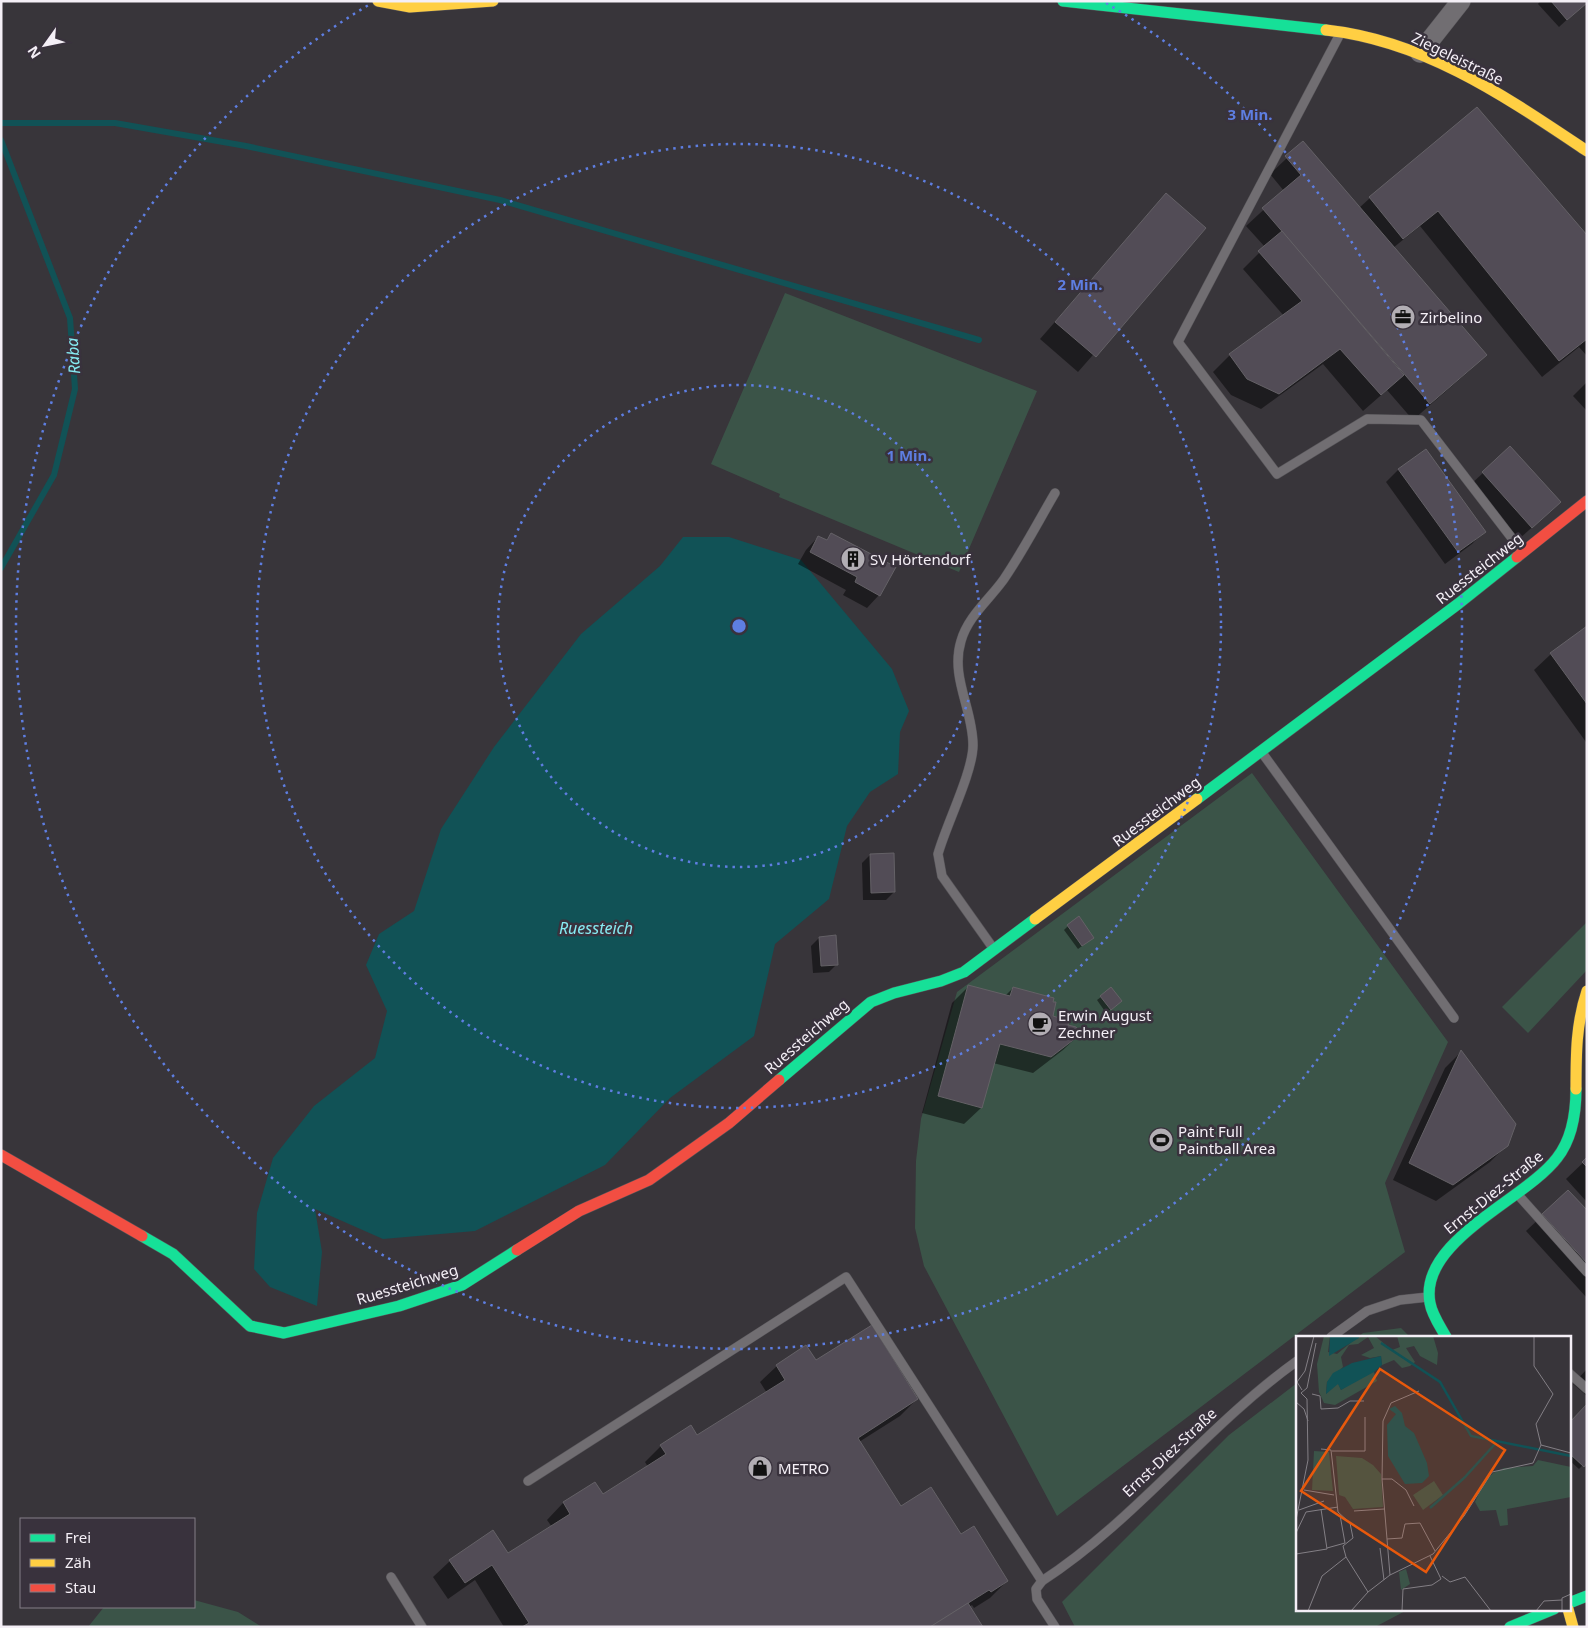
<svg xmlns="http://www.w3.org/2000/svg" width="1588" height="1628" font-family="'Noto Sans',sans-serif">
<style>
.green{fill:#3b5448}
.water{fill:#115256}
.shadow{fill:#0007}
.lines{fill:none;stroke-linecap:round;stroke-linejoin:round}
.stream{stroke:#115256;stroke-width:6}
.building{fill:#524c56;stroke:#646166}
.lane-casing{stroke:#565458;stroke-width:10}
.street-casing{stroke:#565458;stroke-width:20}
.fast-casing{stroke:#565458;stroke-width:12}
.slow-casing{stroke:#565458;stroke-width:12}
.jam-casing{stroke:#565458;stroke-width:12}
.lane{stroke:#716e72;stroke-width:9}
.street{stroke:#716e72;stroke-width:19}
.fast{stroke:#16e098;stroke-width:11}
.slow{stroke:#ffcf43;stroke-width:11}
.jam{stroke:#f24e42;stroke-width:11}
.ring{fill:none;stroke:#5e7ee1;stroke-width:2.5;stroke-dasharray:2.5 5}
.labels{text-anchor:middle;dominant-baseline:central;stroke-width:5;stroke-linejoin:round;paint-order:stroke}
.street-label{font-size:15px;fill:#f4eff6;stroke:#39323d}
.poi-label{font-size:15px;fill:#f4eff6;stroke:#39323d;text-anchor:start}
.water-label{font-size:16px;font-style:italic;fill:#86ebf2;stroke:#39323d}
.inset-river{fill:none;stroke:#115256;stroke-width:2.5}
.inset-road{fill:none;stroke:#837f85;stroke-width:1}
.view{fill:#e8590c;fill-opacity:0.15;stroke:#e8590c;stroke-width:2.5}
.inset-edge{fill:none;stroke:#f4eff6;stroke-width:2.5}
.centre{fill:#5e7ee1;stroke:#39323d;stroke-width:2.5}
.ring-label{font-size:15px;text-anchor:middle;font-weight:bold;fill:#5e7ee1;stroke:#39323d;stroke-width:5;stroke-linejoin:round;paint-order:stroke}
</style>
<rect width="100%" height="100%" fill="#38353a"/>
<g class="green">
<polygon points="785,293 1037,391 959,572 779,497 780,494 711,464"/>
<polygon points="1252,773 1448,1042 1385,1183 1405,1252 1057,1516 924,1266 915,1228 916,1161 921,1119 957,992"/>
<polygon points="1587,922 1587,970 1528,1033 1502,1007"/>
<polygon points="1401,1328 1410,1337 1358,1337 1363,1333"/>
<polygon points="1297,1383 1297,1609 1409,1609 1375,1627 1075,1627 1062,1602 1229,1435"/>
<polygon points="194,1600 238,1612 262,1627 88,1627 104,1607 194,1607"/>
</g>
<polygon class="water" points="683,537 729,537 801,560 892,669 909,711 900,732 898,774 870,792 847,826 829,899 775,944 754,1036 670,1098 605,1165 475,1231 383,1239 315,1209 322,1252 317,1306 270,1287 254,1269 257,1213 273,1158 314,1106 375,1058 387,1011 366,965 379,934 414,911 441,829 494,747 581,634 660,566"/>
<g class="shadow">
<polygon points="1540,1 1587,1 1559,27 1538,4"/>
<polygon points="1303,143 1359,208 1370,198 1587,237 1587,356 1579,347 1542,377 1420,226 1393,248 1485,355 1469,371 1413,420 1387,390 1363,411 1323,364 1261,409 1231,395 1213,372 1230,355 1284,316 1243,269 1265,247 1246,226 1284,191 1270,174"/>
<polygon points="1166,195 1204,228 1078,372 1040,339"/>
<polygon points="1587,382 1587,411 1573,396"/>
<polygon points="1510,448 1547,514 1519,539 1470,485"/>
<polygon points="1426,451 1484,531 1472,544 1445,564 1386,482 1398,470"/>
<polygon points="831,534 894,567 879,595 867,608 843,595 846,590 798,564 806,550 818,537 825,541"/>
<polygon points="1587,628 1587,741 1586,742 1534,670 1551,654"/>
<polygon points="870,855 894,892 886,900 863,900 862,863"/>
<polygon points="1068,926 1089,941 1078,949 1064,930"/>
<polygon points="819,938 837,964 829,972 813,973 811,946"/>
<polygon points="969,986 1005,996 1013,988 1051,1017 1080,1034 1063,1050 1033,1073 993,1063 981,1108 964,1124 922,1113 952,1003"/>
<polygon points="1101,997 1117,1005 1106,1013 1097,1000"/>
<polygon points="1461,1052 1507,1145 1490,1162 1436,1201 1393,1180 1445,1068"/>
<polygon points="1587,1159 1587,1202 1566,1179"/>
<polygon points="1587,1212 1587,1298 1526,1231 1543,1215"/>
<polygon points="815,1362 917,1399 900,1416 859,1442 900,1508 960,1536 1007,1581 990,1598 974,1608 972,1605 969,1607 981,1627 504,1627 475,1580 448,1599 433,1577 450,1561 508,1554 552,1527 547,1520 563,1503 595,1484 602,1495 648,1467 645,1462 661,1446 697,1437 767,1393 760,1382 777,1366"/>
<polygon points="1587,1369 1587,1396 1573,1384"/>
<polygon points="1569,1425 1587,1461 1579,1469 1569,1460"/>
</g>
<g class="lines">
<g class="stream">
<polyline points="1,123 115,123 246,146 500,200 979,340"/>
<polyline points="1,140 70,318 75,389 54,475 1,568"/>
</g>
</g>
<g class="building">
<polygon points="1551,1 1587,1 1587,3 1567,20"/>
<polygon points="1477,107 1587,235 1587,339 1559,361 1438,211 1403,239 1369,197"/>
<polygon points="1303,141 1487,355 1430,404 1262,208 1301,175 1285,156"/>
<polygon points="1166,193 1206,228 1096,357 1055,322"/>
<polygon points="1282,231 1404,375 1381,395 1340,349 1279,394 1247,379 1229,354 1302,301 1258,251"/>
<polygon points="1510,446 1561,502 1532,528 1482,472"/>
<polygon points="1426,449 1486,532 1458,552 1398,469"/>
<polygon points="831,533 896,567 880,596 855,582 857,577 810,552 818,536 827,540"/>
<polygon points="1587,626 1587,704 1550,653"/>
<polygon points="894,853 895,892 871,893 870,854"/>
<polygon points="1079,916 1094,938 1082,946 1067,925"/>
<polygon points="836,935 838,965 821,966 819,937"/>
<polygon points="968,985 1010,996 1013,987 1054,998 1053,1002 1056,1002 1053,1016 1069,1021 1068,1025 1076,1027 1081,1034 1051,1057 1000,1044 982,1108 938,1096"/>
<polygon points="1111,987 1122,1001 1111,1010 1100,996"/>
<polygon points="1461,1050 1516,1124 1508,1146 1453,1185 1409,1163"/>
<polygon points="1587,1157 1587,1167 1582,1162"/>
<polygon points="1568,1190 1587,1210 1587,1263 1542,1214"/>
<polygon points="872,1325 918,1399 858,1438 901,1506 931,1487 961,1534 974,1526 1008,1581 991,1592 989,1590 930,1627 522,1627 529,1623 492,1565 465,1583 449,1560 493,1530 508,1553 570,1514 563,1502 595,1482 603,1494 666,1454 660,1445 691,1425 697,1435 785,1380 776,1365 806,1345 816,1360"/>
<polygon points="1587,1404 1587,1463 1584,1467 1569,1453 1569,1423"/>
<polygon points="968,1603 983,1627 930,1627"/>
</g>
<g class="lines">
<defs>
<g id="lane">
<polyline points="1340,34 1178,342 1277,474 1367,419 1421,420 1521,550"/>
<polyline points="1263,754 1454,1018"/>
<path d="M993,948l-51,-72 -4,-22c8,-29 35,-82 35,-109 0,-36 -23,-68 -12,-104 7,-25 29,-42 43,-62 19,-28 34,-57 51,-86"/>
<polyline points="1519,1196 1587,1272"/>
<polyline points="1331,1337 1367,1311 1400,1300 1428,1297"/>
<polyline points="1569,1373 1587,1389"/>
<polyline points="528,1481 846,1277 1042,1581"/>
<polyline points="391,1577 422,1627"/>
<path d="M1055,1627l-18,-28 -1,-10 6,-8c94,-61 163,-154 255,-220"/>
</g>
<polyline id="street" points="1420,53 1461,1"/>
<g id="fast">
<polyline points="1063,1 1326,30"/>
<polyline points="1197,799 1458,604 1517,557"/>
<polyline points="779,1080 871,1002 894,993 941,981 964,972 1035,919"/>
<polyline points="142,1236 173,1254 250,1326 284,1333 399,1306 462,1285 517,1250"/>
<path d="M1446,1337c-6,-11 -14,-22 -16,-34 -12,-62 95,-103 127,-145 15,-19 19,-46 19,-69"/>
<polyline points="1569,1603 1587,1596"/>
<polyline points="1510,1627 1554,1609"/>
</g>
<g id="slow">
<polyline points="378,1 410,7 493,1"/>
<path d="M1326,30c100,11 180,67 261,121"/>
<polyline points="1035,919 1197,799"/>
<path d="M1576,1089c0,-35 0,-65 11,-98"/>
<polyline points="1568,1609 1573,1627"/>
</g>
<g id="jam">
<polyline points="1517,557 1587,501"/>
<polyline points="1,1155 142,1236"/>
<polyline points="517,1250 579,1211 649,1180 729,1123 779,1080"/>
</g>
</defs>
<use href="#lane" class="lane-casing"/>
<use href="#street" class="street-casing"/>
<use href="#fast" class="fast-casing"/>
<use href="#slow" class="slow-casing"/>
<use href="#jam" class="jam-casing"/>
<use href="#lane" class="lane"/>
<use href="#street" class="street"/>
<use href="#fast" class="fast"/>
<use href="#slow" class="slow"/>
<use href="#jam" class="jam"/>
</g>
<g class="ring">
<circle cx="739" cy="626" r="241"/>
<circle cx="739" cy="626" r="482"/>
<path d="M1106 3A723 723 0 1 1 372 3"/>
</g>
<defs>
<symbol id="office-disc" viewBox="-11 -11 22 22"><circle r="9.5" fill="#b2aeb4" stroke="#39323d"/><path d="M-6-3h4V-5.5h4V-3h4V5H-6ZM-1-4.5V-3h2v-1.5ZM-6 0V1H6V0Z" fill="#111"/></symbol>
<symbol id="building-disc" viewBox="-11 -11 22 22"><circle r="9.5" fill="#b2aeb4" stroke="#39323d"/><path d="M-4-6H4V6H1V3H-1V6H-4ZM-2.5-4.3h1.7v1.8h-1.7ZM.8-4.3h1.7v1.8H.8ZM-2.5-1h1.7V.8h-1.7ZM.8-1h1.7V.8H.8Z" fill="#111"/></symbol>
<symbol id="cafe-disc" viewBox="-11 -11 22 22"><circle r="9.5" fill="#b2aeb4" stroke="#39323d"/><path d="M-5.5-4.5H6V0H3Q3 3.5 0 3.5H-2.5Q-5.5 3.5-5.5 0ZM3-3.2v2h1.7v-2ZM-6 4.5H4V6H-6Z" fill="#111"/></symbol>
<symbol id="stadium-disc" viewBox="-11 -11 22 22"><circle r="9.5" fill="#b2aeb4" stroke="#39323d"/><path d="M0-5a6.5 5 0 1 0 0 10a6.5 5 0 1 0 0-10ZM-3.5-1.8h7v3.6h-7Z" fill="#111"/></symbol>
<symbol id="shop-disc" viewBox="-11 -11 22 22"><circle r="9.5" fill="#b2aeb4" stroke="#39323d"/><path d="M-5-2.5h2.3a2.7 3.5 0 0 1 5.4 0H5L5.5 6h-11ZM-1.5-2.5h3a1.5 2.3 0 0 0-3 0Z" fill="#111"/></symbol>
</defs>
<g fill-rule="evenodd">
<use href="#office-disc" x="1389" y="303" width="28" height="28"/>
<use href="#building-disc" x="839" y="545" width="28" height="28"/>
<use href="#cafe-disc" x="1026" y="1010" width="28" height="28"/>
<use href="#stadium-disc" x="1147" y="1126" width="28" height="28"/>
<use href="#shop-disc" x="746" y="1454" width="28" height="28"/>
</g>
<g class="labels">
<g class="street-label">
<text transform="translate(1458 58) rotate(26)">Ziegeleistraße</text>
<text transform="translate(1479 568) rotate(-38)">Ruessteichweg</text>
<text transform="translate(1156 811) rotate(-37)">Ruessteichweg</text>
<text transform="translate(806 1036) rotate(-41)">Ruessteichweg</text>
<text transform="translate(1493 1192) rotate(-39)">Ernst-Diez-Straße</text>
<text transform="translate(407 1284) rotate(-17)">Ruessteichweg</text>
<text transform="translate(1169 1452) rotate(-43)">Ernst-Diez-Straße</text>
</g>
<g class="poi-label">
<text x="1420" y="317">Zirbelino</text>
<text x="870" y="559">SV Hörtendorf</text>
<text x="1058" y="1015">Erwin August<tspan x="1058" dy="17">Zechner</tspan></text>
<text x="1178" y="1131">Paint Full<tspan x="1178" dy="17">Paintball Area</tspan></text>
<text x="778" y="1468">METRO</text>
</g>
<g class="water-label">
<text transform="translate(73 356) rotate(-94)">Raba</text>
<text x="596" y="928">Ruessteich</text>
</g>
</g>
<g transform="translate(1296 1336)">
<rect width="275" height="275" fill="#38353a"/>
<path d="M28,0h6l-2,16 9,2 22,-18h16l17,14 8,-3 -3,-11h36l5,17 -1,12 -17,-9 -6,-10 -8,2 9,14 -5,4 -8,2 -8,-8 -12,5 -1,-9 -11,2 -9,-3 13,-7 -6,-11 -10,7 -9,1 -8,12 2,10 -16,15 -1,12 12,-11 3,7 27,-18h6l3,9 -42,24 -11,-2 -5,-11 -2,-28zM18,115l15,1 4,39 -21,-1zM40,120l26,2 11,7 8,9 2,33 -30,2 -8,-12 -6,-2zM242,124l33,7v30l-64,12 1,16 -8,1 -4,-16 -16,1 -5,-9 9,-20 9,-9 11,-5 29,-2zM138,145l9,14 -20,15 -10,-15zM110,233l4,15 -9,6 -2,-18z" fill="#3b5448"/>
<path d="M34,0h29v2l-30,18zM85,20l1,9 -8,7 -33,18 -3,-6 -12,10 1,-12 6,-9 19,-10zM99,70l7,7 3,13 9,7 13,30 2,13 -7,7 -17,1 -17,-28 -1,-31 9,-11 -7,-5z" fill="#115256"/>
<path class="inset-river" d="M85,7l59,39 31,54 100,20M134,172l34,-30 31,-34"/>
<path class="inset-road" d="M11,52l9,-45M6,54l-5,-8 8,-11 9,-35M16,58l8,2 1,13 17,-1 12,-7h14M0,66l8,7 4,12M245,109l30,8M25,113l10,1 7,62 12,11 3,15 -10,8 3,11 22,35M36,115h33v-34M86,143h10l14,11 8,16M8,154l30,5M3,174l25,-9M58,175l30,-2M0,184l12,-60 -1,-61 -6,-6 6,-5M0,197l10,-21 32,-5M91,203l15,-1 3,-14 15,-1 15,28M31,212l18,-5 -5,-28M84,212l4,32M0,218l31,-5 -6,-40M94,239l-8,-96 1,-58 8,-18 28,-12M146,240l8,6 15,-5 26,34M12,275l14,-35 24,-19M55,275l17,-19 22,-17 43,-21 31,-38 28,-44 41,-9 8,-18 -5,-21 17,-30 -19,-28v-30M106,275l1,-22 29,-4 9,-6 -11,-23M240,275l8,-10 18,-1M266,275v-13l9,-4"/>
<path class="view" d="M84,33l125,81 -79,122 -125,-81z"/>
<rect width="275" height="275" class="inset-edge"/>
</g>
<circle cx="739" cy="626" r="8" class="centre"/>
<g class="ring-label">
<text x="1250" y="120">3 Min.</text>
<text x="1080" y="290">2 Min.</text>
<text x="909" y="461">1 Min.</text>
</g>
<rect width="1588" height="1628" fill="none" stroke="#f4eff6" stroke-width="5"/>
<rect x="20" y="1518" width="175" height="90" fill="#39323d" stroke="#847e87"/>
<rect x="30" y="1534" width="25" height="8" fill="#16e098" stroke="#847e87"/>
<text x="65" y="1543" font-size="15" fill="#f4eff6">Frei</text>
<rect x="30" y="1559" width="25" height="8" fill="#ffcf43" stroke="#847e87"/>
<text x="65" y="1568" font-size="15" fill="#f4eff6">Zäh</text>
<rect x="30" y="1584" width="25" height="8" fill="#f24e42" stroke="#847e87"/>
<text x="65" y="1593" font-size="15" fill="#f4eff6">Stau</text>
<g transform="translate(45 45) rotate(237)" stroke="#39323d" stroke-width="4" paint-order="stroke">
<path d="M0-4L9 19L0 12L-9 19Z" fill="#f4eff6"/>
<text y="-8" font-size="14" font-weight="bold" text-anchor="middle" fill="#f4eff6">N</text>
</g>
</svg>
